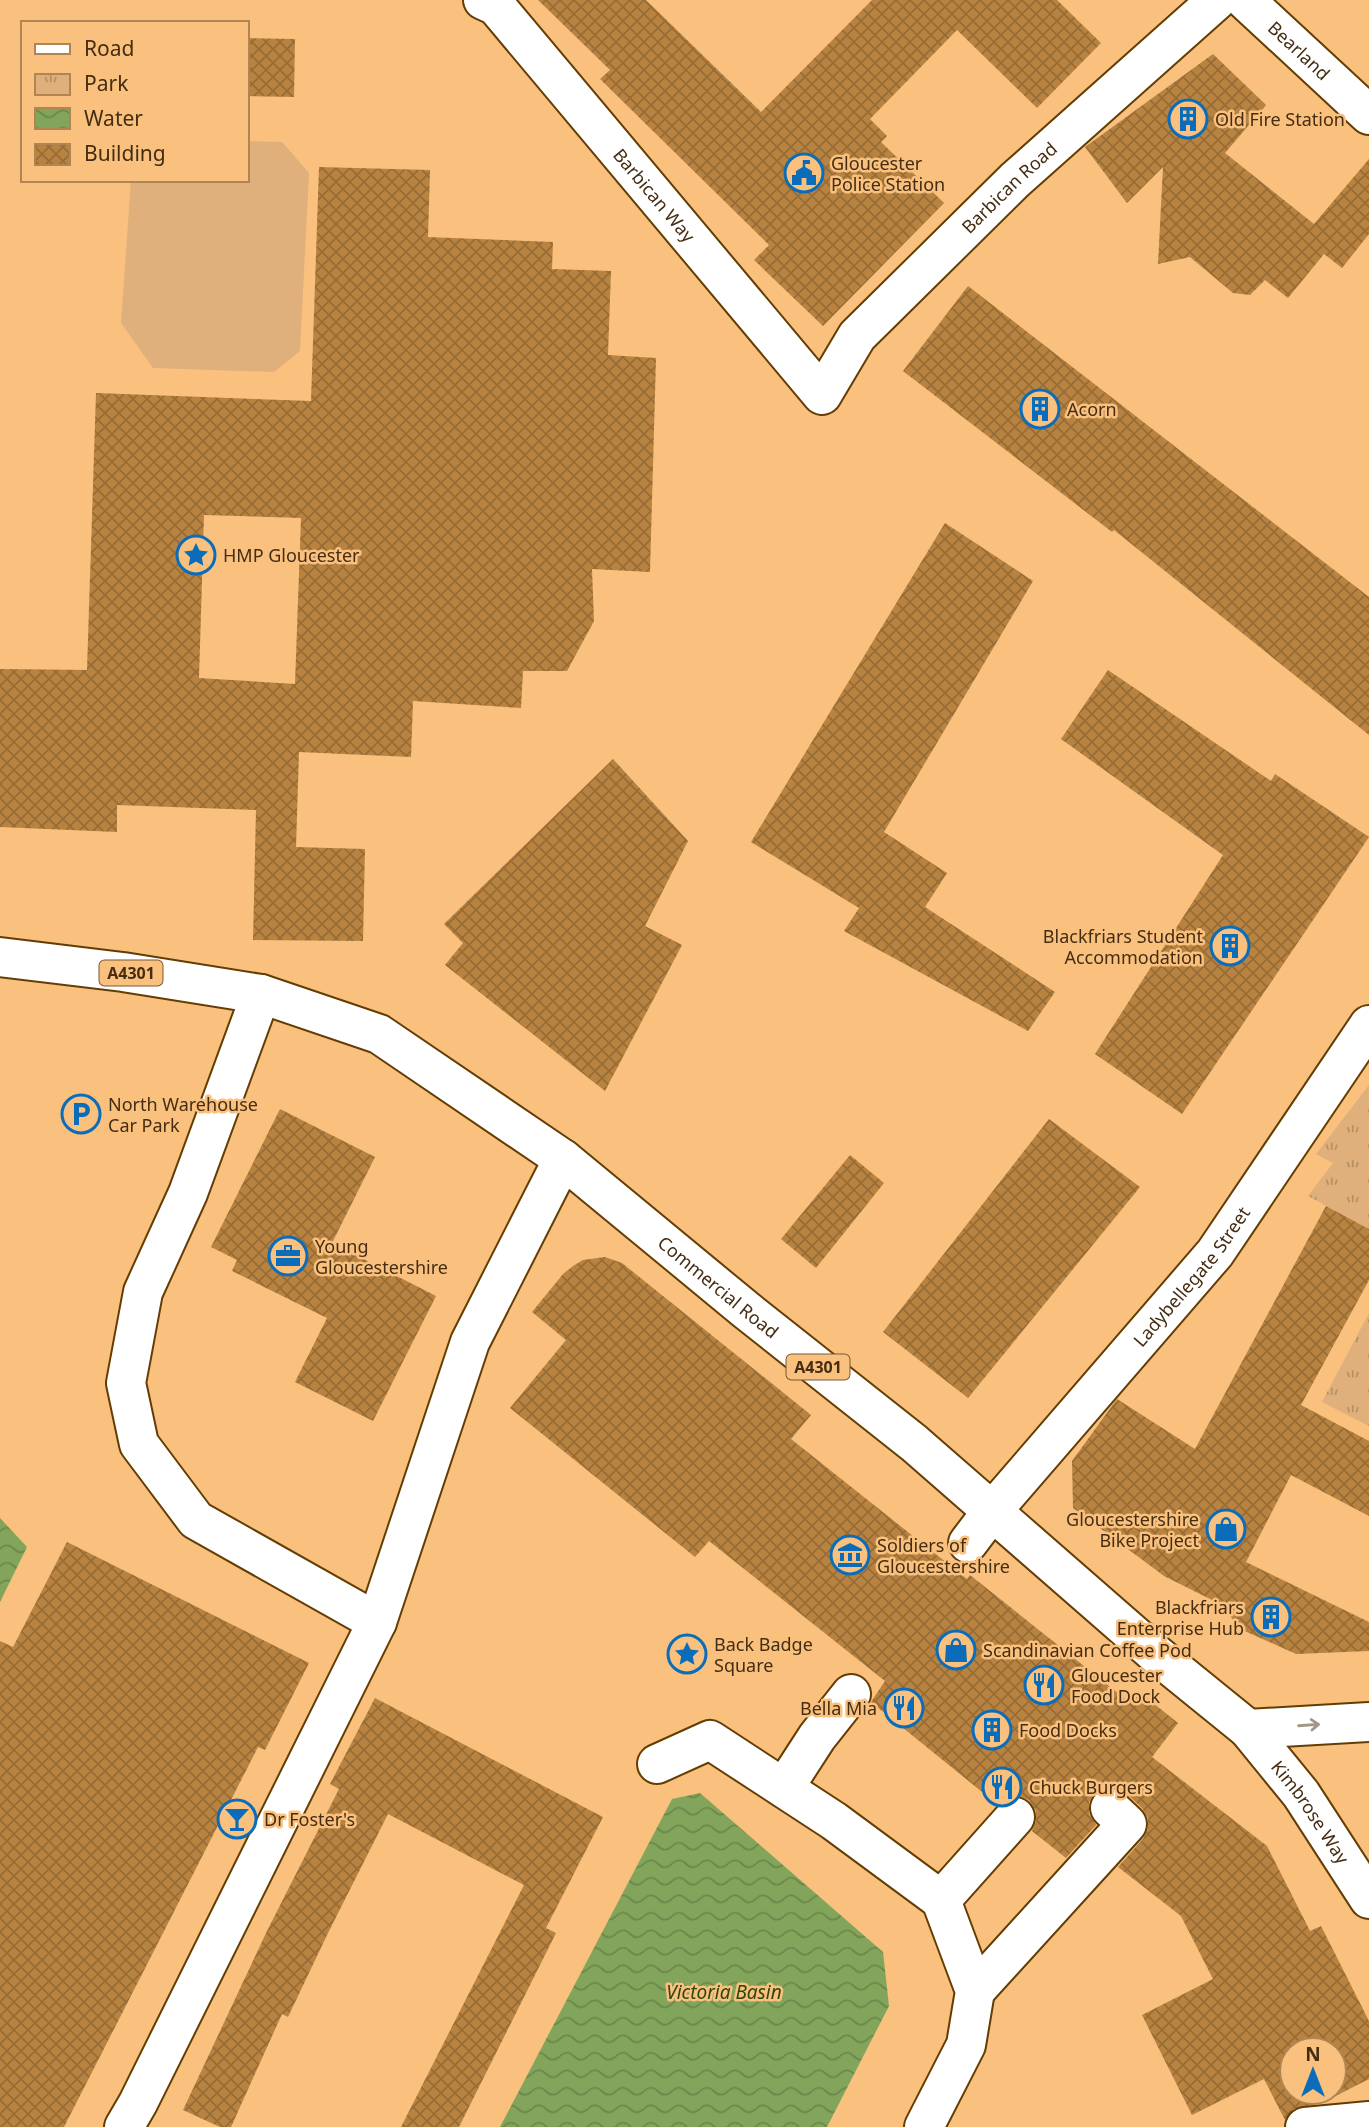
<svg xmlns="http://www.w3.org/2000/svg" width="1369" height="2127" font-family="'Noto Sans',sans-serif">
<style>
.grass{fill:#dfb07c}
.park{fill:url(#park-tufts)}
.water{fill:url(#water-waves)}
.building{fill:url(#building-cross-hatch);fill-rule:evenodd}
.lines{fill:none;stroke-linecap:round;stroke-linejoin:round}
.street-casing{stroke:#633d03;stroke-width:42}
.primary-casing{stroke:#633d03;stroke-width:42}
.street{stroke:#fff;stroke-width:38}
.primary{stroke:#fff;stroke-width:38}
.oneway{stroke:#a29688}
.labels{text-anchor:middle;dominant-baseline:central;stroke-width:5;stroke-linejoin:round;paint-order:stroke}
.shield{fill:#f9c07e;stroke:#7a5932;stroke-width:2}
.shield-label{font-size:16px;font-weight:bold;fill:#442d12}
.street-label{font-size:18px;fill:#442d12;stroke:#f9c07e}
.poi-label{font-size:18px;fill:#442d12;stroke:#f9c07e;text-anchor:start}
.water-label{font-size:19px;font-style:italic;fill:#2e450f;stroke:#f9c07e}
</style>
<defs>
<pattern id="park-tufts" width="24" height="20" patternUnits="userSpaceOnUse" patternTransform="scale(1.75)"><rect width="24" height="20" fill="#dfb07c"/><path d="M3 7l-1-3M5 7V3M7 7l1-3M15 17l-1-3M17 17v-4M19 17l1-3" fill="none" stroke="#b69064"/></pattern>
<pattern id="water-waves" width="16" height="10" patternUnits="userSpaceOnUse" patternTransform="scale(1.75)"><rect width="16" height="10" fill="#82a55b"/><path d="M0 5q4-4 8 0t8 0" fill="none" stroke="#6c874a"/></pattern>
<pattern id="building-cross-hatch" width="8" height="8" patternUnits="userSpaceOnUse" patternTransform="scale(1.75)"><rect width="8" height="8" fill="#b88341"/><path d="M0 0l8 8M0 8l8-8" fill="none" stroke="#976c35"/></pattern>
</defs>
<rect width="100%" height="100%" fill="#f9c07e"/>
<polygon class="grass" points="247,141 282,142 309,173 300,351 274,372 153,368 121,323 131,180 247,180"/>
<g class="park">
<polygon points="1369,1085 1369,1229 1308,1196 1333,1163 1316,1154"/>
<polygon points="1369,1313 1369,1426 1322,1402"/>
</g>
<g class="water">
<polygon points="0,1518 27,1547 0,1602"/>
<polygon points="700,1793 883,1952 889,2006 827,2127 500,2127 672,1799"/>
</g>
<g class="building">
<polygon points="538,0 646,0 761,112 872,0 1057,0 1101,43 1037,108 957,30 870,119 887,136 881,142 944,203 823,326 754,260 769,245 600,79 610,70"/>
<polygon points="247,38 295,39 294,97 247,96"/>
<polygon points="1213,54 1266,105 1225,153 1314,224 1369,159 1369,234 1342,268 1324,254 1288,298 1265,280 1250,295 1233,293 1190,257 1158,264 1163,167 1127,203 1085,147"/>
<path d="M319,167l111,3 -2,67 125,5 -1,27 59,2 -3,84 48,3 -6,214 -58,-3 2,52 -27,50h-44l-2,37 -108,-7 -2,56 -112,-5 -3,95 69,2 -2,92 -110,-1 3,-130 -139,-5v27l-117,-5v-158l87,1 9,-277 215,8zM204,515l97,3 -6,166 -96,-6z"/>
<polygon points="968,286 1369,597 1369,735 1114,530 1112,532 903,371"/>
<polygon points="945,523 1033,581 884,832 947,873 925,907 1055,992 1028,1031 844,931 859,908 751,842"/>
<polygon points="1108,670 1271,781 1275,774 1369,837 1182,1114 1095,1054 1223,855 1061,739"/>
<polygon points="613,759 688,841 645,926 682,945 605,1091 445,965 463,943 444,924"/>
<polygon points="280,1109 375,1157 332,1243 436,1296 373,1421 295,1382 327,1318 232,1271 237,1260 211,1247"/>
<polygon points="1049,1119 1140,1187 968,1398 883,1332"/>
<polygon points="850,1155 884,1183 816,1268 781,1239"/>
<polygon points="1326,1206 1369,1229 1369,1280 1301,1405 1369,1441 1369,1516 1291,1475 1246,1562 1369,1622 1369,1651 1296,1654 1238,1628 1224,1606 1164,1576 1073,1508 1072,1461 1117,1399 1195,1449"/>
<path d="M605,1257l17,6 189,152 -20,24 176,140 3,-4 159,127 9,-11 40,32 -26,34 115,89 43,85 11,-5 48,95v58l-47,24 -29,6 -8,11 -21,-41 -72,36 -50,-100 71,-36 -32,-63 -63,-49 25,-28 5,-10v-11l-6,-10 -17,-16 -9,-5h-12l-9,6 -6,9v12l7,11 -30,33 -34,-27 4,-10v-10l-7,-11 -10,-4h-10l-12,8 -126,-102 14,-21 -176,-140 -14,16 -185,-149 56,-68 -34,-28 31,-38 10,-8 10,-6zM1292,2050h42v42h-42z"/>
<polygon points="67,1542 309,1663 265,1750 258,1747 64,2127 0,2127 0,1641 13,1647"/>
<polygon points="375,1698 603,1817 546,1928 556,1933 459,2127 401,2127 524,1885 388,1814 328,1933 288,2017 282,2014 231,2127 220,2127 183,2110 267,1931 339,1789 330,1784"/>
</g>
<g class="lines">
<defs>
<g id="street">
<path id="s1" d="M483,0l13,6 326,389 35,-59 158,-156 202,-180"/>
<path id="s2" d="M1245,0l124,115"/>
<polyline points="261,994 188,1193 143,1292 126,1383 139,1444 196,1520 377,1622"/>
<path id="s3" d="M968,1543l25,-33 222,-257 154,-228"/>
<polyline points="1248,1729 1369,1722"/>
<polyline points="657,1764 710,1740 834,1821 941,1900 975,1991 966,2045 924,2127"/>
<polyline points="784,1788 817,1737 851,1694"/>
<polyline points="941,1900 1015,1817"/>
<polyline points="975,1991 1127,1824 1110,1808"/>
<polyline points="124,2127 138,2103 377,1622 470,1342 563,1159"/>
<polyline points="1305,2127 1369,2121"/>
</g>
<g id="primary">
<path id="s4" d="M0,957l123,15 138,22 118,40 184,125 183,151 168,133 244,213 90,73 53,65 68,105"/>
</g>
</defs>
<use href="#street" class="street-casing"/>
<use href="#primary" class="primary-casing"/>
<use href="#street" class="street"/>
<use href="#primary" class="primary"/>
</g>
<defs><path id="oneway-shaft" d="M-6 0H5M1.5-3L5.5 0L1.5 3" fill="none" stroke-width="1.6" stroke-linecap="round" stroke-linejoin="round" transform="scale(1.75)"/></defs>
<use class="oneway" href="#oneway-shaft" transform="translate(1309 1725) rotate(-4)"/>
<defs>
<symbol id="building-ring" viewBox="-11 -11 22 22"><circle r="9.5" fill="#f9c07e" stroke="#0b6dba" stroke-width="1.5"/><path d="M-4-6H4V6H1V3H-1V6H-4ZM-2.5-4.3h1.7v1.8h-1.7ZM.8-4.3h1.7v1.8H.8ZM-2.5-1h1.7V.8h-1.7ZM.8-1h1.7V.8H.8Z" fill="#0b6dba"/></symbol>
<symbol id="civic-ring" viewBox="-11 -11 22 22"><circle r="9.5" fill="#f9c07e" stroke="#0b6dba" stroke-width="1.5"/><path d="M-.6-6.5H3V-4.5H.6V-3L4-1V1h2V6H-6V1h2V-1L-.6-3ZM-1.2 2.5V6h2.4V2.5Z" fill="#0b6dba"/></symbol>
<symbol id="sight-ring" viewBox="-11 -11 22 22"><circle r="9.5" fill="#f9c07e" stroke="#0b6dba" stroke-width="1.5"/><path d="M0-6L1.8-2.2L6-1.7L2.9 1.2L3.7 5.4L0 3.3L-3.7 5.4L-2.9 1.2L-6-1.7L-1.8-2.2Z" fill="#0b6dba"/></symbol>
<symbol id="parking-ring" viewBox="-11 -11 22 22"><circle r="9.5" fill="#f9c07e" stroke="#0b6dba" stroke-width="1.5"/><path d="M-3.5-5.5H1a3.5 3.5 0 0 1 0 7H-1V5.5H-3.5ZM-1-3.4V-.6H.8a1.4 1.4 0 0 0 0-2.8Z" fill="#0b6dba"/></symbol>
<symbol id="office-ring" viewBox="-11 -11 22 22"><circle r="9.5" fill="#f9c07e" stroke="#0b6dba" stroke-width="1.5"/><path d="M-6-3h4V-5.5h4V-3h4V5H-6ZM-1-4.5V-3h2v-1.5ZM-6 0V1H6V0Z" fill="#0b6dba"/></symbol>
<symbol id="shop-ring" viewBox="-11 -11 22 22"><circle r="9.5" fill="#f9c07e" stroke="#0b6dba" stroke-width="1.5"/><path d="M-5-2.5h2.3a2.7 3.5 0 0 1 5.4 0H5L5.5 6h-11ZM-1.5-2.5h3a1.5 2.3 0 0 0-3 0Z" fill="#0b6dba"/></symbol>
<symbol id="museum-ring" viewBox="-11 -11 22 22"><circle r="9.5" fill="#f9c07e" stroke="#0b6dba" stroke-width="1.5"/><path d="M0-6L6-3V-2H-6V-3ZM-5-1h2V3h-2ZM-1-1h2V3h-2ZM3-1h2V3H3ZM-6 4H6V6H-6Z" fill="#0b6dba"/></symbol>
<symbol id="restaurant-ring" viewBox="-11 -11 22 22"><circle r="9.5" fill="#f9c07e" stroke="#0b6dba" stroke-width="1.5"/><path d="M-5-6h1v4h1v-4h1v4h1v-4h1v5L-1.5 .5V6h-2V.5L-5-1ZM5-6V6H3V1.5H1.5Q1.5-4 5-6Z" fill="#0b6dba"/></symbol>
<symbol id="bar-ring" viewBox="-11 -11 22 22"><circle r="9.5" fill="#f9c07e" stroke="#0b6dba" stroke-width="1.5"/><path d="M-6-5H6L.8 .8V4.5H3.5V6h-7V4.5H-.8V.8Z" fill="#0b6dba"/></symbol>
</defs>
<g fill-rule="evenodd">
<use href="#building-ring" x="1166" y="97" width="44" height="44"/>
<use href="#civic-ring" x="782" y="151" width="44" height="44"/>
<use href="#building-ring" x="1018" y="387" width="44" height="44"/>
<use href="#sight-ring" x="174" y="533" width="44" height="44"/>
<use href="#building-ring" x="1208" y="924" width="44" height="44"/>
<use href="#parking-ring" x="59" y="1092" width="44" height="44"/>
<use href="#office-ring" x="266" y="1234" width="44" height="44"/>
<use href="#shop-ring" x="1204" y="1507" width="44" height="44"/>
<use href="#museum-ring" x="828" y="1533" width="44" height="44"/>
<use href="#building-ring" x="1249" y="1595" width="44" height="44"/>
<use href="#shop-ring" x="934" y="1628" width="44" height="44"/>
<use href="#sight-ring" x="665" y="1632" width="44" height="44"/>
<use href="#restaurant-ring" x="1022" y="1663" width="44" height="44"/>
<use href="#restaurant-ring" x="882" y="1686" width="44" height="44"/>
<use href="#building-ring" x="970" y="1708" width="44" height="44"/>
<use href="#restaurant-ring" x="980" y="1765" width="44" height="44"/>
<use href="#bar-ring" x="215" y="1797" width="44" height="44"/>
</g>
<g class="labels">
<g class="shield">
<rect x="99.5" y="960.5" width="63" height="25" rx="5"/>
<rect x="786.5" y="1354.5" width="63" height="25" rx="5"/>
</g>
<g class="shield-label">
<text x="131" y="973">A4301</text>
<text x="818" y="1367">A4301</text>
</g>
<g class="street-label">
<text stroke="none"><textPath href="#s2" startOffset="74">Bearland</textPath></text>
<text stroke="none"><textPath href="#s1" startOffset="803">Barbican Road</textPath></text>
<text stroke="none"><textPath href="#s1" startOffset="261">Barbican Way</textPath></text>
<text stroke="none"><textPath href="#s3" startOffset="348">Ladybellegate Street</textPath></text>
<text stroke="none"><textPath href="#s4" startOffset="812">Commercial Road</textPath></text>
<text stroke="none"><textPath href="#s4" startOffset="1606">Kimbrose Way</textPath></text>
</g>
<g class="poi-label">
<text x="1215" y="119">Old Fire Station</text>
<text x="831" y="163">Gloucester<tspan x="831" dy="21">Police Station</tspan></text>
<text x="1067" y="409">Acorn</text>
<text x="223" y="555">HMP Gloucester</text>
<text x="1203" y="936" text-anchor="end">Blackfriars Student<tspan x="1203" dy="21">Accommodation</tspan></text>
<text x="108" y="1104">North Warehouse<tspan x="108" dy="21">Car Park</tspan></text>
<text x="315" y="1246">Young<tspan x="315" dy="21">Gloucestershire</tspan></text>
<text x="1199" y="1519" text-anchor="end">Gloucestershire<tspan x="1199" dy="21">Bike Project</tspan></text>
<text x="877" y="1545">Soldiers of<tspan x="877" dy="21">Gloucestershire</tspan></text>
<text x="1244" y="1607" text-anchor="end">Blackfriars<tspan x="1244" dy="21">Enterprise Hub</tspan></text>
<text x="714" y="1644">Back Badge<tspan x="714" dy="21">Square</tspan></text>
<text x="983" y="1650">Scandinavian Coffee Pod</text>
<text x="1071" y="1675">Gloucester<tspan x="1071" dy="21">Food Dock</tspan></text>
<text x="877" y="1708" text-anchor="end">Bella Mia</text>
<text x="1019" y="1730">Food Docks</text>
<text x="1029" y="1787">Chuck Burgers</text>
<text x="264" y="1819">Dr Foster's</text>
</g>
<g class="water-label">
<text x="724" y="1992">Victoria Basin</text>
</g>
</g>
<rect x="21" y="21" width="228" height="161" fill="#f9c07e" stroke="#b18553" stroke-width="2"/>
<rect x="35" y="44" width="35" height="10" fill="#ffffff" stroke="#b18553" stroke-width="2"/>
<text x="84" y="56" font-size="21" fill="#442d12">Road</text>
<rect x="35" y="74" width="35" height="21" fill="url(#park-tufts)" stroke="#b18553" stroke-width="2"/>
<text x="84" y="91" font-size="21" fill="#442d12">Park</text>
<rect x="35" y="108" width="35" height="21" fill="url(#water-waves)" stroke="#b18553" stroke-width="2"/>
<text x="84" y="126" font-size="21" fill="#442d12">Water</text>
<rect x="35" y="144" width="35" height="21" fill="url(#building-cross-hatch)" stroke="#b18553" stroke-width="2"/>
<text x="84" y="161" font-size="21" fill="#442d12">Building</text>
<g transform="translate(1313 2071)"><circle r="33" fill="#f9c07e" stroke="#b18553" stroke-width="2"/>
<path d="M0-5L12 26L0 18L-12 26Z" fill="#0b6dba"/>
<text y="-10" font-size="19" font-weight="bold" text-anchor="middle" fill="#442d12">N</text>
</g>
</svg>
